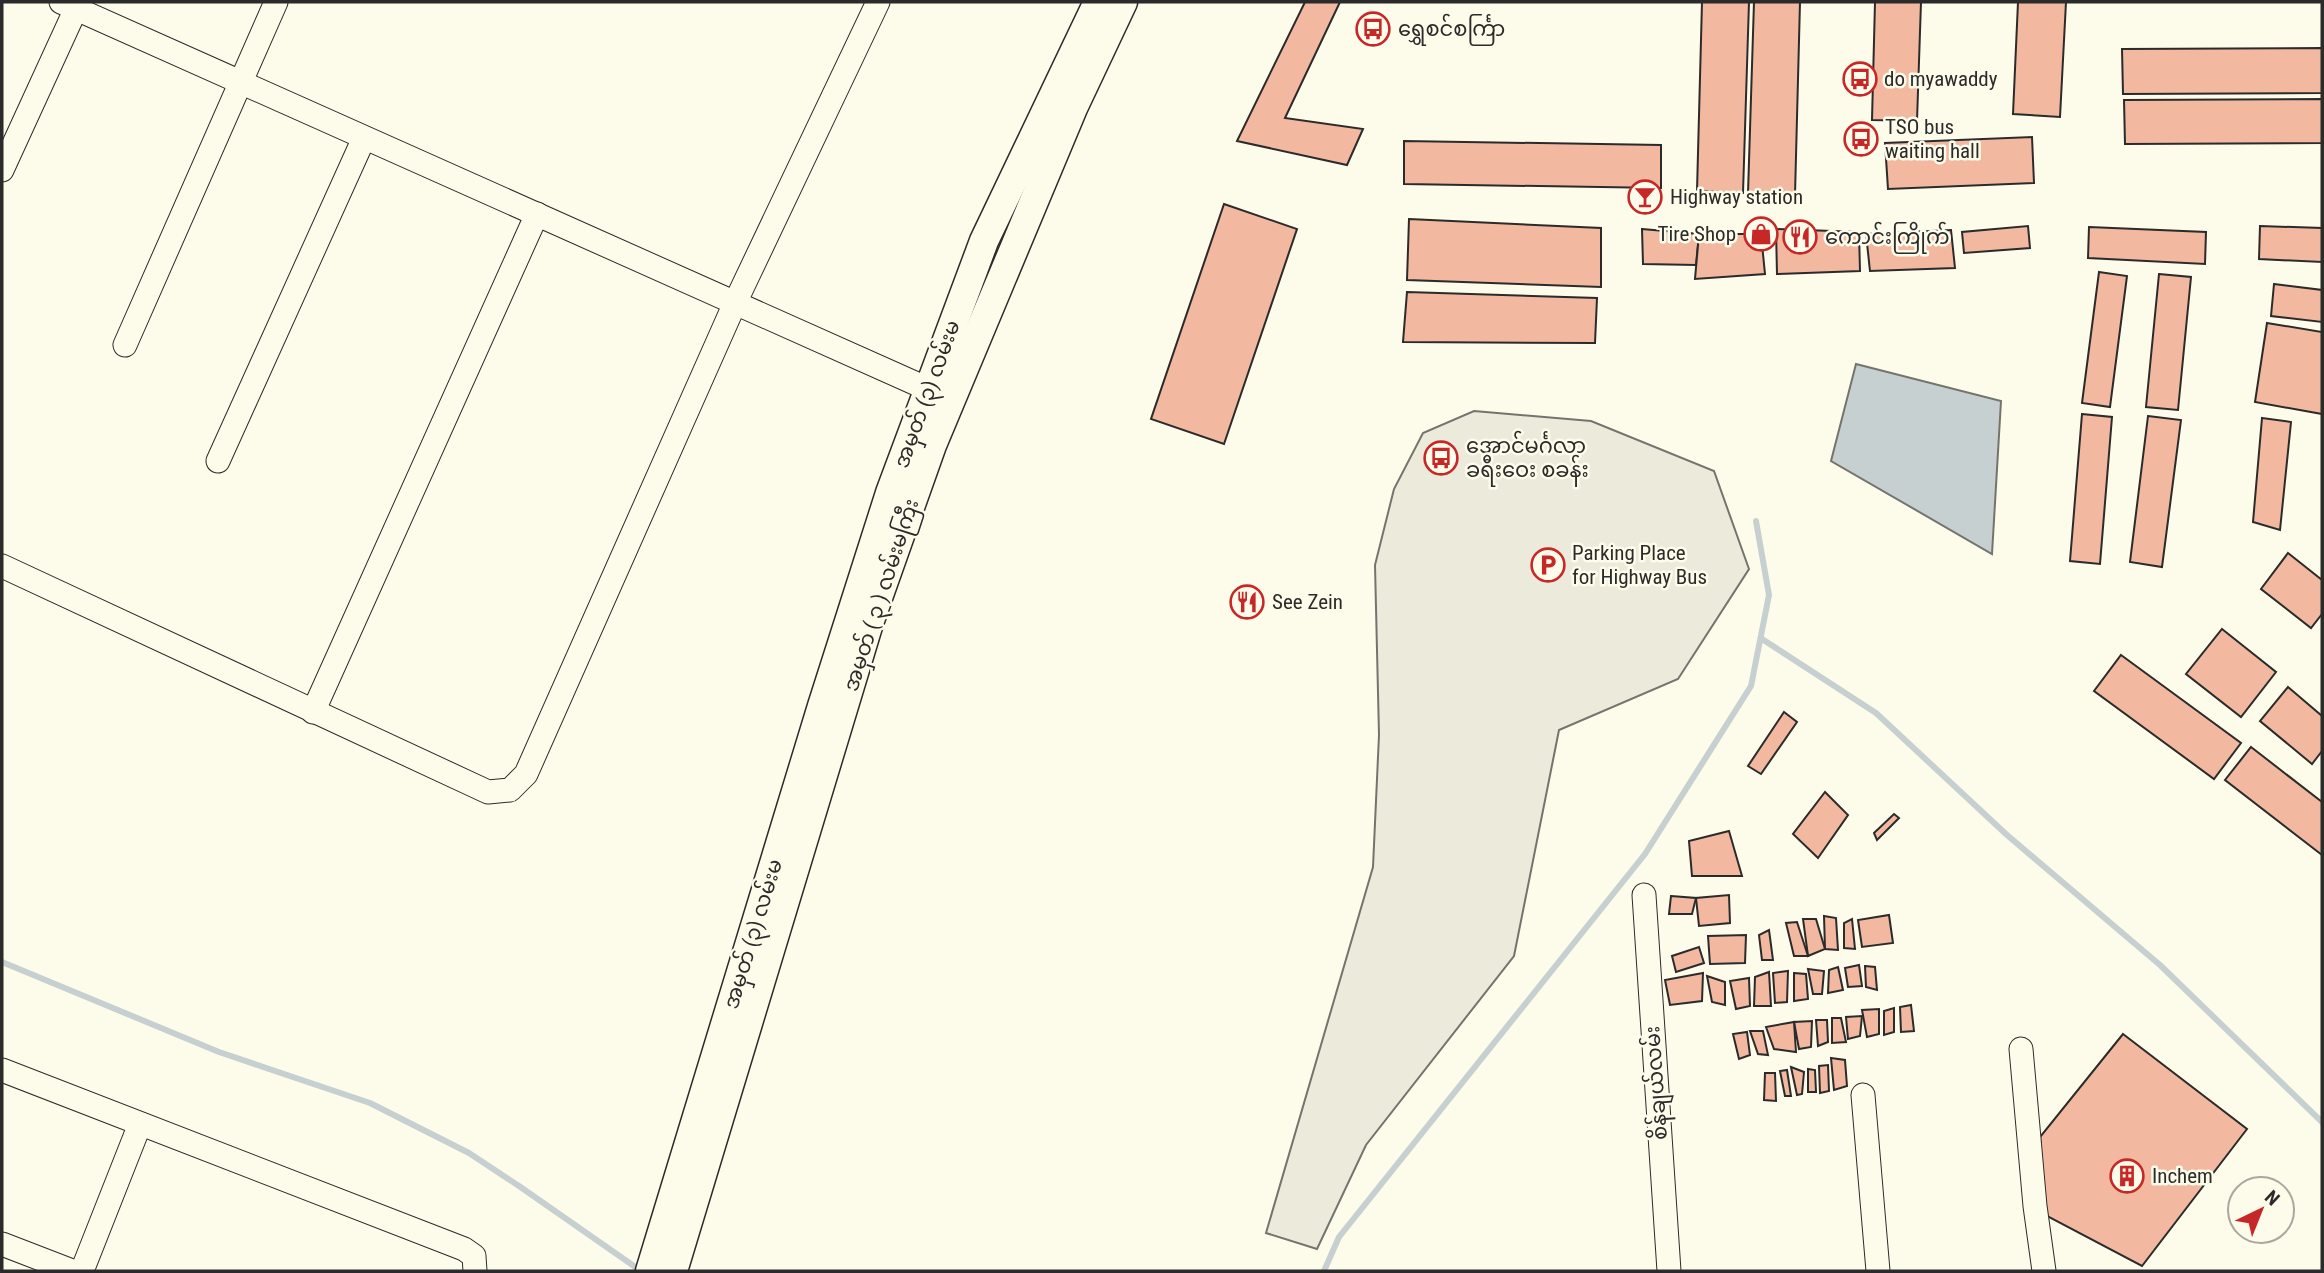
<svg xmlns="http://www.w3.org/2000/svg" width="2324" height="1273" font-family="'Roboto Condensed','Noto Sans Myanmar',sans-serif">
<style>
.parking{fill:#eceadb;stroke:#74746e;stroke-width:2}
.water{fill:#c7d0d0;stroke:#74746e;stroke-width:2}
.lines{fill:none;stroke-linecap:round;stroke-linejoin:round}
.stream{stroke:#c7d0d0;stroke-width:6}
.building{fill:#f2b8a0;stroke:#2b2b2b;stroke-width:2}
.minor-casing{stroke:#2b2b2b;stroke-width:25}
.major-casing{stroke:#2b2b2b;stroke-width:31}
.minor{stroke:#fdfbea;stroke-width:23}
.major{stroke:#fdfbea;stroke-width:28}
.labels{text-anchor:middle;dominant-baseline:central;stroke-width:5;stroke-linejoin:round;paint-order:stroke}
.poi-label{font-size:21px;fill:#2b2b2b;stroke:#fdfbea;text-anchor:start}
.street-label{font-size:21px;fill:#2b2b2b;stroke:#fdfbea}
</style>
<rect width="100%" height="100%" fill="#fdfbea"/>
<polygon class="parking" points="1474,411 1591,421 1714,471 1749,569 1678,679 1559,730 1514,956 1366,1145 1317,1249 1266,1233 1373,867 1379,735 1375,565 1394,489 1423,433"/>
<polygon class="water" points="1856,364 2001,401 1992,554 1831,461"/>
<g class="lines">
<g class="stream">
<polyline points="1762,639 1876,713 2007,835 2160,965 2322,1122"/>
<polyline points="2,962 219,1052 370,1103 469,1153 519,1186 641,1271"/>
<polyline points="1324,1271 1339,1237 1645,854 1751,686 1769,595 1756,521"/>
</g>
</g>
<g class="building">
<polygon points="1305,2 1340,2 1285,118 1363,129 1347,165 1237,141"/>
<polygon points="1702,2 1749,2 1743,193 1697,191"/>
<polygon points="1754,2 1800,2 1795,195 1748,193"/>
<polygon points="1875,2 1921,2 1917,121 1872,120"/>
<polygon points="2018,2 2066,2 2060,117 2013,114"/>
<polygon points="2322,48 2322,93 2123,94 2122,49"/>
<polygon points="2322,99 2322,143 2125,144 2124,100"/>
<polygon points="2032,137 2034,183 1888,189 1885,143"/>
<polygon points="1404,141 1661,145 1661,188 1404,184"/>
<polygon points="1224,204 1297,229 1224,444 1151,419"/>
<polygon points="1409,219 1601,228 1601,287 1407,280"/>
<polygon points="2028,226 2030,248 1964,253 1962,232"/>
<polygon points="2260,226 2322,228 2322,262 2259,259"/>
<polygon points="2089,227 2206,232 2205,264 2088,258"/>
<polygon points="1642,229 1699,234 1696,265 1643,264"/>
<polygon points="1776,229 1859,232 1860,271 1777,274"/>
<polygon points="1951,230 1955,268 1870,271 1866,234"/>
<polygon points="1699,234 1761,234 1765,274 1695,279"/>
<polygon points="2099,272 2127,276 2110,407 2082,403"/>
<polygon points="2159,274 2191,277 2178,410 2146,407"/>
<polygon points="2274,284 2322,290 2322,322 2271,316"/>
<polygon points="1407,292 1597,298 1595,343 1403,342"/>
<polygon points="2267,323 2322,332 2322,414 2255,402"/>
<polygon points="2082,414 2112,417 2100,564 2070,561"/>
<polygon points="2148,416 2181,420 2162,567 2130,562"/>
<polygon points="2262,418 2291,422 2280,530 2253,522"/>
<polygon points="2288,553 2322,580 2322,614 2311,628 2261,589"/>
<polygon points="2222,629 2276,672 2241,717 2186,674"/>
<polygon points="2121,655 2241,743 2214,779 2094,691"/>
<polygon points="2288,687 2322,716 2322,751 2312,764 2260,721"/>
<polygon points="1784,712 1797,722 1761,774 1748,766"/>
<polygon points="2251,747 2322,802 2322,855 2225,780"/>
<polygon points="1825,792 1848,815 1818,858 1793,834"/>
<polygon points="1894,814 1899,818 1877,840 1874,833"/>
<polygon points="1729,831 1742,876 1692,876 1689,841"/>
<polygon points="1729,895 1730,923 1699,926 1696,898"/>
<polygon points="1671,896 1696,898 1692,914 1669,914"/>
<polygon points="1889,915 1893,943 1862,947 1858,920"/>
<polygon points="1824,916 1836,918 1838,950 1825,949"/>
<polygon points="1803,919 1816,919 1825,949 1808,956"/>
<polygon points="1852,919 1855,949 1844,948 1844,923"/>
<polygon points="1797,922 1808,956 1794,956 1786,923"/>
<polygon points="1769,930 1773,960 1762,960 1759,935"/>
<polygon points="1746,935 1745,963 1710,964 1708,936"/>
<polygon points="1699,947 1704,963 1676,972 1672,956"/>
<polygon points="1859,965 1862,986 1848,987 1845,968"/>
<polygon points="1865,966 1875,967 1877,990 1866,987"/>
<polygon points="1838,967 1843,990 1828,993 1829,970"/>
<polygon points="1808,969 1824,971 1822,994 1813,994"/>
<polygon points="1788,971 1787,1002 1775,1003 1773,973"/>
<polygon points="1769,972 1771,1006 1754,1006 1755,977"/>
<polygon points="1703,973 1702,1001 1670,1005 1665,980"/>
<polygon points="1794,973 1806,974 1808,999 1794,1001"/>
<polygon points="1707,976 1725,982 1725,1005 1712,1002"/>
<polygon points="1749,978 1750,1006 1736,1009 1730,981"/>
<polygon points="1911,1005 1914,1031 1901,1032 1900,1007"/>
<polygon points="1894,1008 1894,1032 1884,1035 1884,1011"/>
<polygon points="1879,1009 1879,1034 1867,1037 1862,1010"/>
<polygon points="1862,1016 1860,1036 1848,1039 1846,1017"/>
<polygon points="1832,1018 1841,1018 1846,1042 1832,1043"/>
<polygon points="1816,1020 1827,1020 1828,1042 1818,1046"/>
<polygon points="1812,1021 1811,1047 1799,1049 1794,1022"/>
<polygon points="1794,1022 1796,1052 1774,1049 1766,1027"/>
<polygon points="1750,1031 1763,1031 1768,1055 1758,1054"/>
<polygon points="1747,1032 1750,1055 1739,1059 1733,1034"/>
<polygon points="2123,1034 2247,1129 2142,1266 2045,1215 2040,1137"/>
<polygon points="1831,1058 1845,1060 1847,1086 1834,1090"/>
<polygon points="1828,1065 1829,1091 1820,1093 1819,1066"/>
<polygon points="1791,1067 1804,1072 1802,1094 1797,1095"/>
<polygon points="1808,1069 1815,1070 1816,1092 1808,1092"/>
<polygon points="1787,1070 1791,1096 1785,1096 1780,1071"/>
<polygon points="1765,1073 1775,1073 1776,1101 1764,1100"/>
</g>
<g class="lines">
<defs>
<g id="minor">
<polyline points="61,2 928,389"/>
<polyline points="2,170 79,2"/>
<polyline points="125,345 276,2"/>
<polyline points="218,461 364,138"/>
<polyline points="2,566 488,792 510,790 526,774 735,303 878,2"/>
<polyline points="313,712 537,214"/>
<polyline points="1644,895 1669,1271"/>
<polyline points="2021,1049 2035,1206 2044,1271"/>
<polyline points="2,1070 464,1249 474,1256 475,1271"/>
<polyline points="1863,1095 1878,1271"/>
<polyline points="2,1244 72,1271"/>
<polyline points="82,1271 140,1124"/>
</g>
<g id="major">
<polyline points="650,1271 822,706 890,493 984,241 1098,2"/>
<polyline points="673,1271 869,623 932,445 1073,108 1123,2"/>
</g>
</defs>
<use href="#minor" class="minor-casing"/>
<use href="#major" class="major-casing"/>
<use href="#minor" class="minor"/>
<use href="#major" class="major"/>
</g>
<defs>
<symbol id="bus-ring" viewBox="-11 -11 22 22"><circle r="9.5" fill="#fdfbea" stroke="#c62828" stroke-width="1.5"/><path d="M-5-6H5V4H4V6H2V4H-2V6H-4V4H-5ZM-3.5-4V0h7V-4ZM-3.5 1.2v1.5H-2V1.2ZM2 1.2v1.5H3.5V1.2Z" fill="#c62828"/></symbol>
<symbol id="bar-ring" viewBox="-11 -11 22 22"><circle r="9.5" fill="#fdfbea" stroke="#c62828" stroke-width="1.5"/><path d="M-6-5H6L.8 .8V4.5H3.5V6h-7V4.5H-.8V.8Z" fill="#c62828"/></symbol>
<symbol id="shop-ring" viewBox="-11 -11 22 22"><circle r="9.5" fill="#fdfbea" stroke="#c62828" stroke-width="1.5"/><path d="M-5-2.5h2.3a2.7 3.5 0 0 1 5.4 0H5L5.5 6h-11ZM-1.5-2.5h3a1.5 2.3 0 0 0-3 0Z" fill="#c62828"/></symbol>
<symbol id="restaurant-ring" viewBox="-11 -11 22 22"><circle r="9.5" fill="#fdfbea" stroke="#c62828" stroke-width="1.5"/><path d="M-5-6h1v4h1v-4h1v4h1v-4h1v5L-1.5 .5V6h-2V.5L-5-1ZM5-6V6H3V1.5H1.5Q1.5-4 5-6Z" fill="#c62828"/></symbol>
<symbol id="parking-ring" viewBox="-11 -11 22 22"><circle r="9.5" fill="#fdfbea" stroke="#c62828" stroke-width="1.5"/><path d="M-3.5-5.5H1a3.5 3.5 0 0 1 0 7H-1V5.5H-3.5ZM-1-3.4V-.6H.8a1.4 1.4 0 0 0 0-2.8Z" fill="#c62828"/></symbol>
<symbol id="building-ring" viewBox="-11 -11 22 22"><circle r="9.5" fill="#fdfbea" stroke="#c62828" stroke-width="1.5"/><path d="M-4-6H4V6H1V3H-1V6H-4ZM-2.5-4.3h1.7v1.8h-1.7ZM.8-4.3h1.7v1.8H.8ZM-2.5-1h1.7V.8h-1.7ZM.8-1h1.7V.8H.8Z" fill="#c62828"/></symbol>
</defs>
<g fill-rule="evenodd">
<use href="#bus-ring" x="1354" y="10" width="38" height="38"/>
<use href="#bus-ring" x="1841" y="60" width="38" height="38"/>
<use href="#bus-ring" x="1842" y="120" width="38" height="38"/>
<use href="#bar-ring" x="1626" y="178" width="38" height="38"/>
<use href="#shop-ring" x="1742" y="215" width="38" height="38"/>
<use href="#restaurant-ring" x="1781" y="218" width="38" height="38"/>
<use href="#bus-ring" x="1422" y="439" width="38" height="38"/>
<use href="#parking-ring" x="1529" y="546" width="38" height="38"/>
<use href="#restaurant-ring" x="1228" y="583" width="38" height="38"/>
<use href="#building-ring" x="2108" y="1157" width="38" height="38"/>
</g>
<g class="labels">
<g class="poi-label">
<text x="1398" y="29">ရွှေစင်စင်္ကြာ</text>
<text x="1884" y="79">do myawaddy</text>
<text x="1885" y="127">TSO bus<tspan x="1885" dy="24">waiting hall</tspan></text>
<text x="1670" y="197">Highway station</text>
<text x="1736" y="234" text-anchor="end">Tire Shop</text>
<text x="1825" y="237">ကောင်းကြိုက်</text>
<text x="1466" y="446">အောင်မင်္ဂလာ<tspan x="1466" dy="24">ခရီးဝေး စခန်း</tspan></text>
<text x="1572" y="553">Parking Place<tspan x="1572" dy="24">for Highway Bus</tspan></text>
<text x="1272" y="602">See Zein</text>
<text x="2152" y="1176">Inchem</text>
</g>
<g class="street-label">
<text transform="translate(927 394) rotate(-70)">အမှတ် (၃) လမ်းမ</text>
<text transform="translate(881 595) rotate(-72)">အမှတ် ( ၃ ) လမ်းမကြီး</text>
<text transform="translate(753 934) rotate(-73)">အမှတ် (၃) လမ်းမ</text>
<text transform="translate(1656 1083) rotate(-94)">စိန်ချယ်လမ်း</text>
</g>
</g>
<rect width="2324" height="1273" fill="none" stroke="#2b2b2b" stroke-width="7"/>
<g transform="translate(2261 1210) rotate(43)"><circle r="33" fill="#fdfbea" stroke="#a9a89e" stroke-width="2"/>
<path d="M0-5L12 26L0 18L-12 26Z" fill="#c62828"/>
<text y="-10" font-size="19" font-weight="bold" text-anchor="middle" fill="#2b2b2b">N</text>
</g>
</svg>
